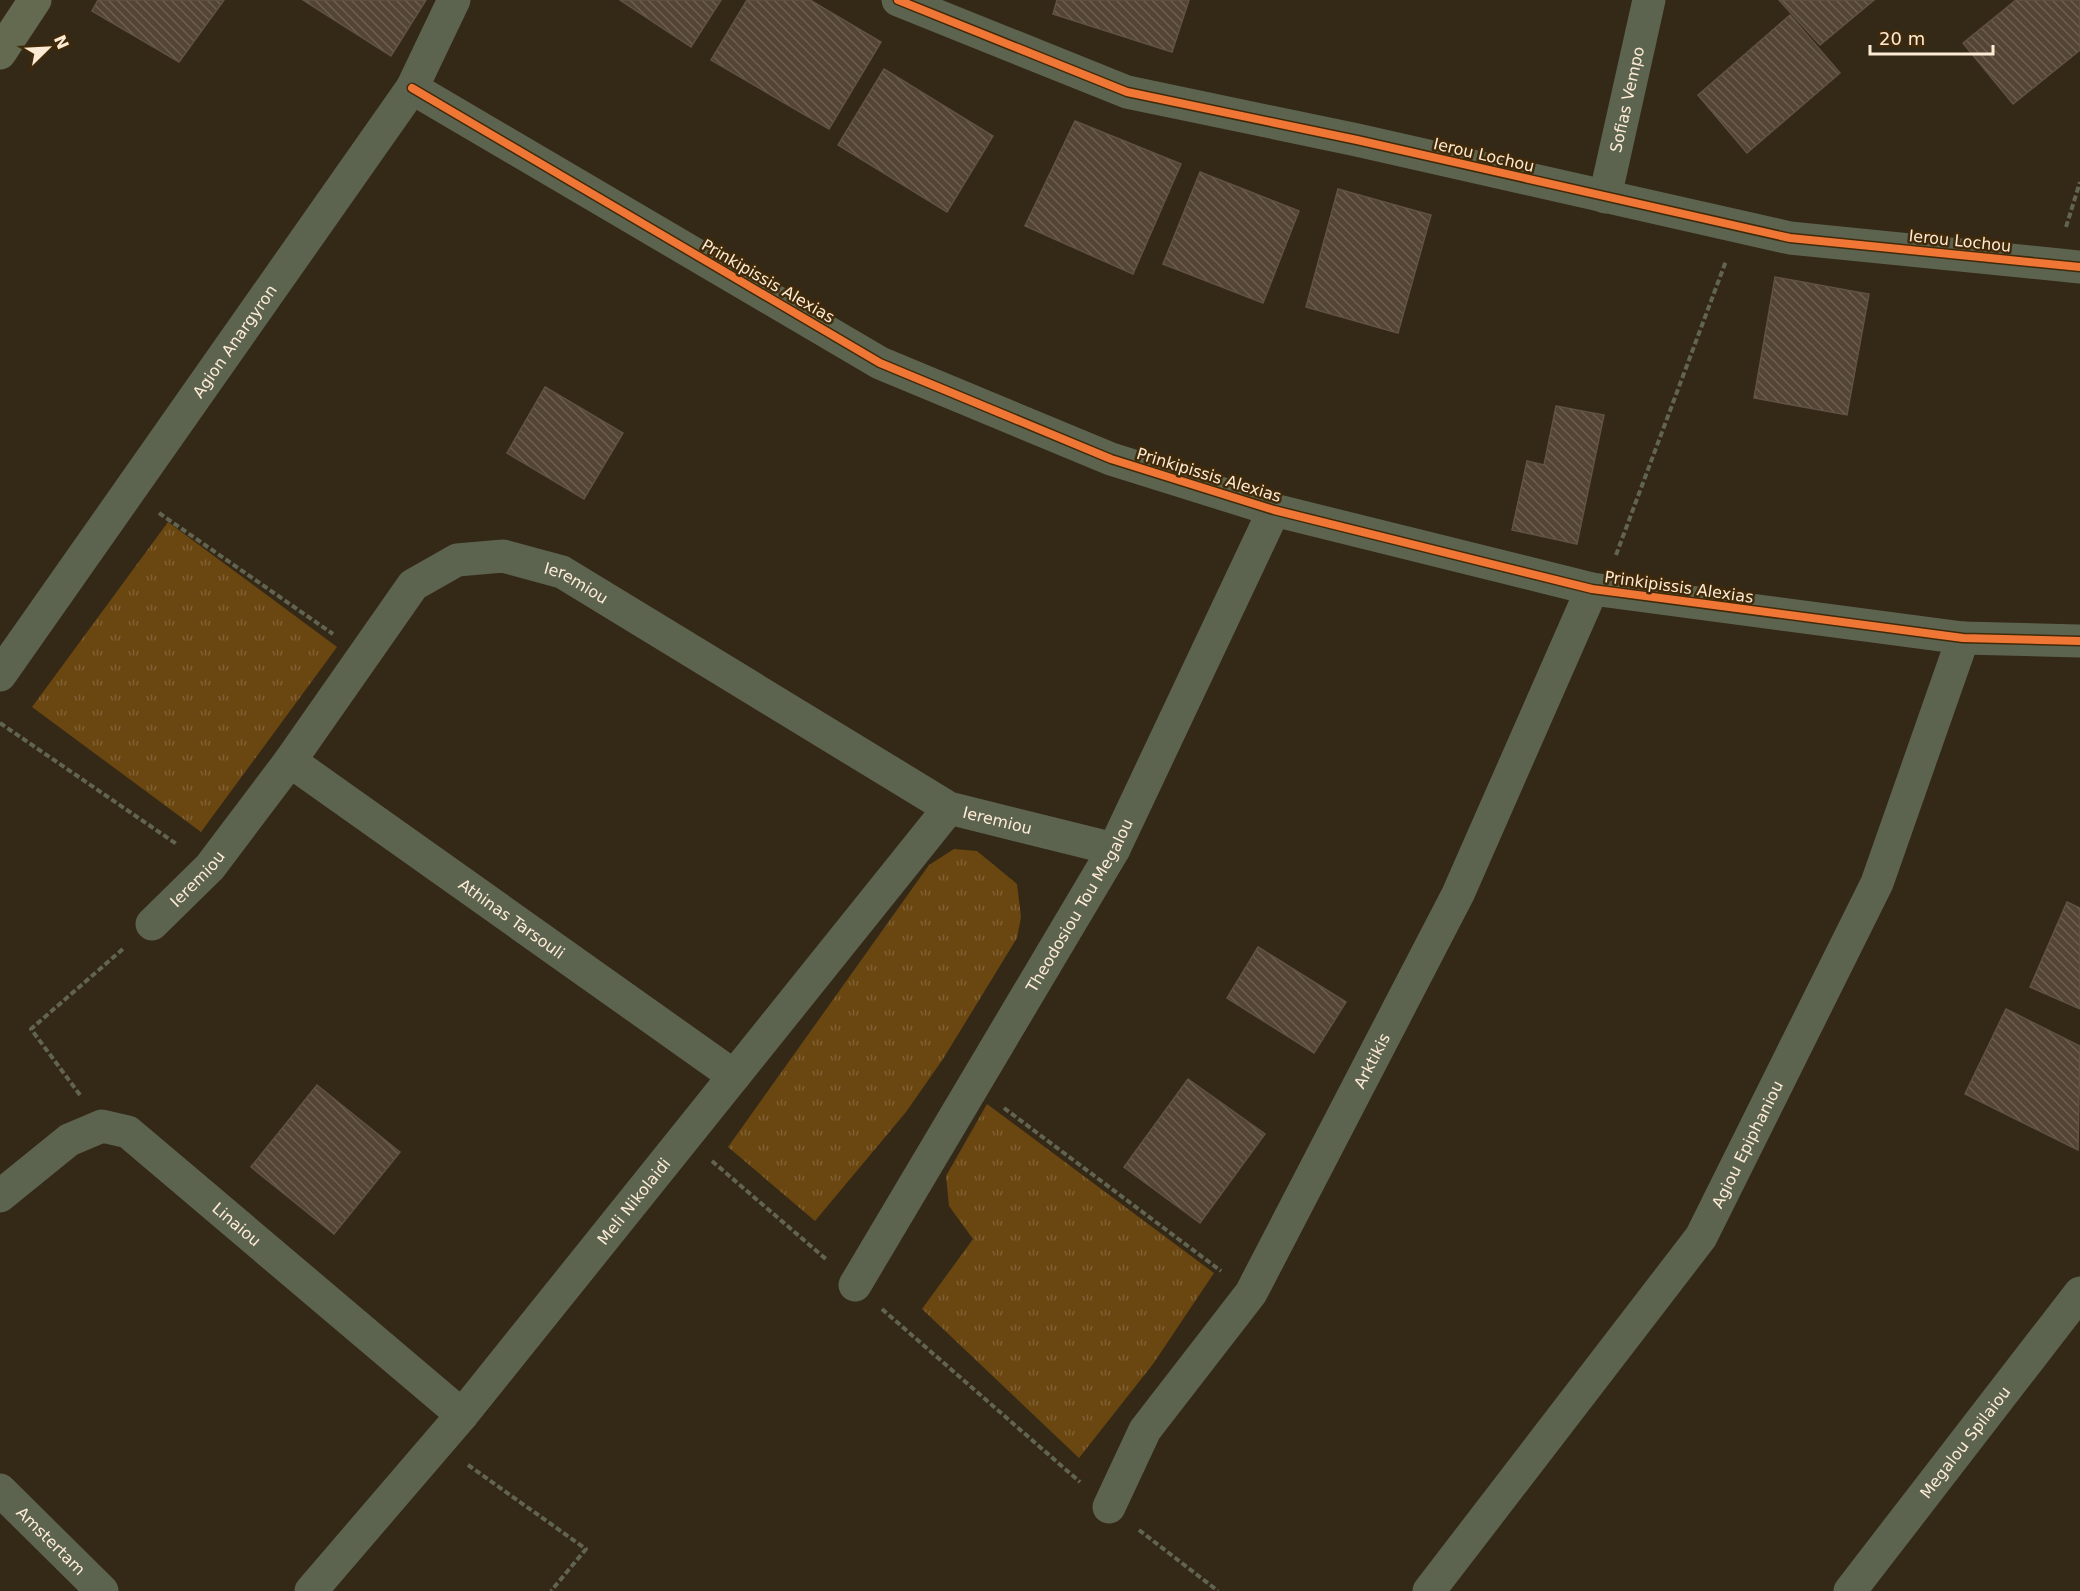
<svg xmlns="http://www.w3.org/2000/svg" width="2080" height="1591" font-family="'DejaVu Sans',sans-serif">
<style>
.park{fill:url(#park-tufts)}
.building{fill:url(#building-back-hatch);stroke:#605244;stroke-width:1.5}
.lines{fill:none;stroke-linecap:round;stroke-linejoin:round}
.path{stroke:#626452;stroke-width:4;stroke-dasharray:6 3;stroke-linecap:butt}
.minor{stroke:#5c634f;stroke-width:33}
.major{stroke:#636a50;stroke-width:33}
.cycleway-casing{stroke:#412a09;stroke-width:11}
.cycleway{stroke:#f07635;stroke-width:8}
.labels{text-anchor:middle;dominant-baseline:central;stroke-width:5;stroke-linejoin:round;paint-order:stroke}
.street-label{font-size:16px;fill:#feebd5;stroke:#412a09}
</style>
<defs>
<pattern id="park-tufts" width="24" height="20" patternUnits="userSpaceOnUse" patternTransform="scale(1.5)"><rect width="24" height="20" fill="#6a4611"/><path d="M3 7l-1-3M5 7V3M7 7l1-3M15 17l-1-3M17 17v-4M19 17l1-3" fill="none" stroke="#806133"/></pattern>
<pattern id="building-back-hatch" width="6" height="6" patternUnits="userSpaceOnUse" patternTransform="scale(1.5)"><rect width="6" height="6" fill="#534434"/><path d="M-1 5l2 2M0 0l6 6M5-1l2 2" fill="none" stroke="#6d5f50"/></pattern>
</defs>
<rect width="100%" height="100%" fill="#342816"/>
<g class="park">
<polygon points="168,522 337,647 201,832 32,707"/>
<polygon points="954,849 977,851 1017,884 1021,917 1017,938 943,1059 906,1112 815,1221 728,1147 929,865"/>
<polygon points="987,1104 1214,1273 1153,1364 1079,1458 922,1309 973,1239 949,1206 946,1176"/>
</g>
<g class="building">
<polygon points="98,0 224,0 179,62 92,11"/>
<polygon points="303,0 426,0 391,56"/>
<polygon points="620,0 721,0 691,47"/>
<polygon points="747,0 810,0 881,42 829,129 711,60"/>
<polygon points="1057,0 1189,0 1172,52 1053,14"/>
<polygon points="1779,0 1874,0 1820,45"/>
<polygon points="2016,0 2080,0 2080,50 2013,104 1963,43"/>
<polygon points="1790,15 1840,73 1747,153 1698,95"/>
<polygon points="884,69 993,136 947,212 838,145"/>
<polygon points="1075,121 1181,164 1133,274 1025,226"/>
<polygon points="1200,172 1299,211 1263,303 1163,264"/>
<polygon points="1338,189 1431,215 1398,333 1306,307"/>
<polygon points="1775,277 1869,294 1847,415 1754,398"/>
<polygon points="545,387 623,433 584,499 507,453"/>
<polygon points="1556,406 1604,415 1577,544 1512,530 1527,461 1544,465"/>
<polygon points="2067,902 2080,908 2080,1009 2030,987"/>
<polygon points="1258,947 1346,1002 1314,1053 1227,998"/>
<polygon points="2006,1009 2080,1046 2078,1150 1965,1094"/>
<polygon points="1188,1079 1265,1134 1200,1223 1124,1167"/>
<polygon points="317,1085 400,1152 334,1234 251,1167"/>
</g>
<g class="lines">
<g class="path">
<polyline points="2066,227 2080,182"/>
<polyline points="159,513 333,634"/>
<polyline points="1616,555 1726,261"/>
<polyline points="0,723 178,845"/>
<polyline points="80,1095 31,1029 124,948"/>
<polyline points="1004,1108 1221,1271"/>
<polyline points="712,1161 827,1260"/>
<polyline points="882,1309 1080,1482"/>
<polyline points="468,1465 586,1549 551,1591"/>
<polyline points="1139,1530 1218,1591"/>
</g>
<g class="minor">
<polyline points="898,0 1127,92 1357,140 1790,238 2080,267"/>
<polyline points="412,88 880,363 1111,459 1274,510 1592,589 1963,638 2080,641"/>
<path id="s1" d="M1605,197l44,-197"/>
<path id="s2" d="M0,675l412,-587 42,-88"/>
<path id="s3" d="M290,761l444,315"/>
<path id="s4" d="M152,924l58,-57 80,-106 123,-176 44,-25 46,-4 59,16 387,236 165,41"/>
<path id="s5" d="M0,1196l69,-56 33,-14 26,6 334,283"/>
<path id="s6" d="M855,1285l259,-436 160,-339"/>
<path id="s7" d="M0,1490l102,101"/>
<path id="s8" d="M1109,1507l36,-77 106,-137 207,-399 134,-305"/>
<path id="s9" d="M311,1591l151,-176 487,-607"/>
<path id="s10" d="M1429,1591l272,-354 176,-354 86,-245"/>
<path id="s11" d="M1850,1591l230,-298"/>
</g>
<polyline class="major" points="0,53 35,0"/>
<defs>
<g id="cycleway">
<polyline points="898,0 1127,92 1357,140 1790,238 2080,267"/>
<polyline points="412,88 880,363 1111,459 1274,510 1592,589 1963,638 2080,641"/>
</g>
</defs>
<use href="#cycleway" class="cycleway-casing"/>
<use href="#cycleway" class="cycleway"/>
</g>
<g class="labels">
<g class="street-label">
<text stroke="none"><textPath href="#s1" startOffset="100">Sofias Vempo</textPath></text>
<text transform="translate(1484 155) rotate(13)">Ierou Lochou</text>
<text transform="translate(1960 241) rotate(6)">Ierou Lochou</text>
<text transform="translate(768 281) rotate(30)">Prinkipissis Alexias</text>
<text stroke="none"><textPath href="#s2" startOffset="408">Agion Anargyron</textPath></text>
<text transform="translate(1209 475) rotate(17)">Prinkipissis Alexias</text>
<text stroke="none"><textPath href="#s4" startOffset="604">Ieremiou</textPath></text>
<text transform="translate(1679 587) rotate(8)">Prinkipissis Alexias</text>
<text stroke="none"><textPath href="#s4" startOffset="1090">Ieremiou</textPath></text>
<text stroke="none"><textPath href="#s4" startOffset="64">Ieremiou</textPath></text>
<text stroke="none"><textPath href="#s6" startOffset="441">Theodosiou Tou Megalou</textPath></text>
<text stroke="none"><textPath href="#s3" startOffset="272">Athinas Tarsouli</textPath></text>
<text stroke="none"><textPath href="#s8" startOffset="520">Arktikis</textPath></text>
<text stroke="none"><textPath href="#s10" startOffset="550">Agiou Epiphaniou</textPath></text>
<text stroke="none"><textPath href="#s9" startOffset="506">Meli Nikolaidi</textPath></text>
<text stroke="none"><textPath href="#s5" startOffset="294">Linaiou</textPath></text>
<text stroke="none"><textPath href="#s11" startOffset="188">Megalou Spilaiou</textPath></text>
<text stroke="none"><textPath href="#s7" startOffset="72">Amstertam</textPath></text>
</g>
</g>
<g transform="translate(48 48) rotate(66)" stroke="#412a09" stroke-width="4.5" paint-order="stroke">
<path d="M0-4.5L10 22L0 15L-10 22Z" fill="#feebd5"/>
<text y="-9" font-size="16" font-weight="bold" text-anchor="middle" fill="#feebd5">N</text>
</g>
<path d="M1870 45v9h123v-9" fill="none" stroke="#feebd5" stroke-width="3"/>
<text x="1879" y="45" font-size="18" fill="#feebd5" stroke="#412a09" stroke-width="4.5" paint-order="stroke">20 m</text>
</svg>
